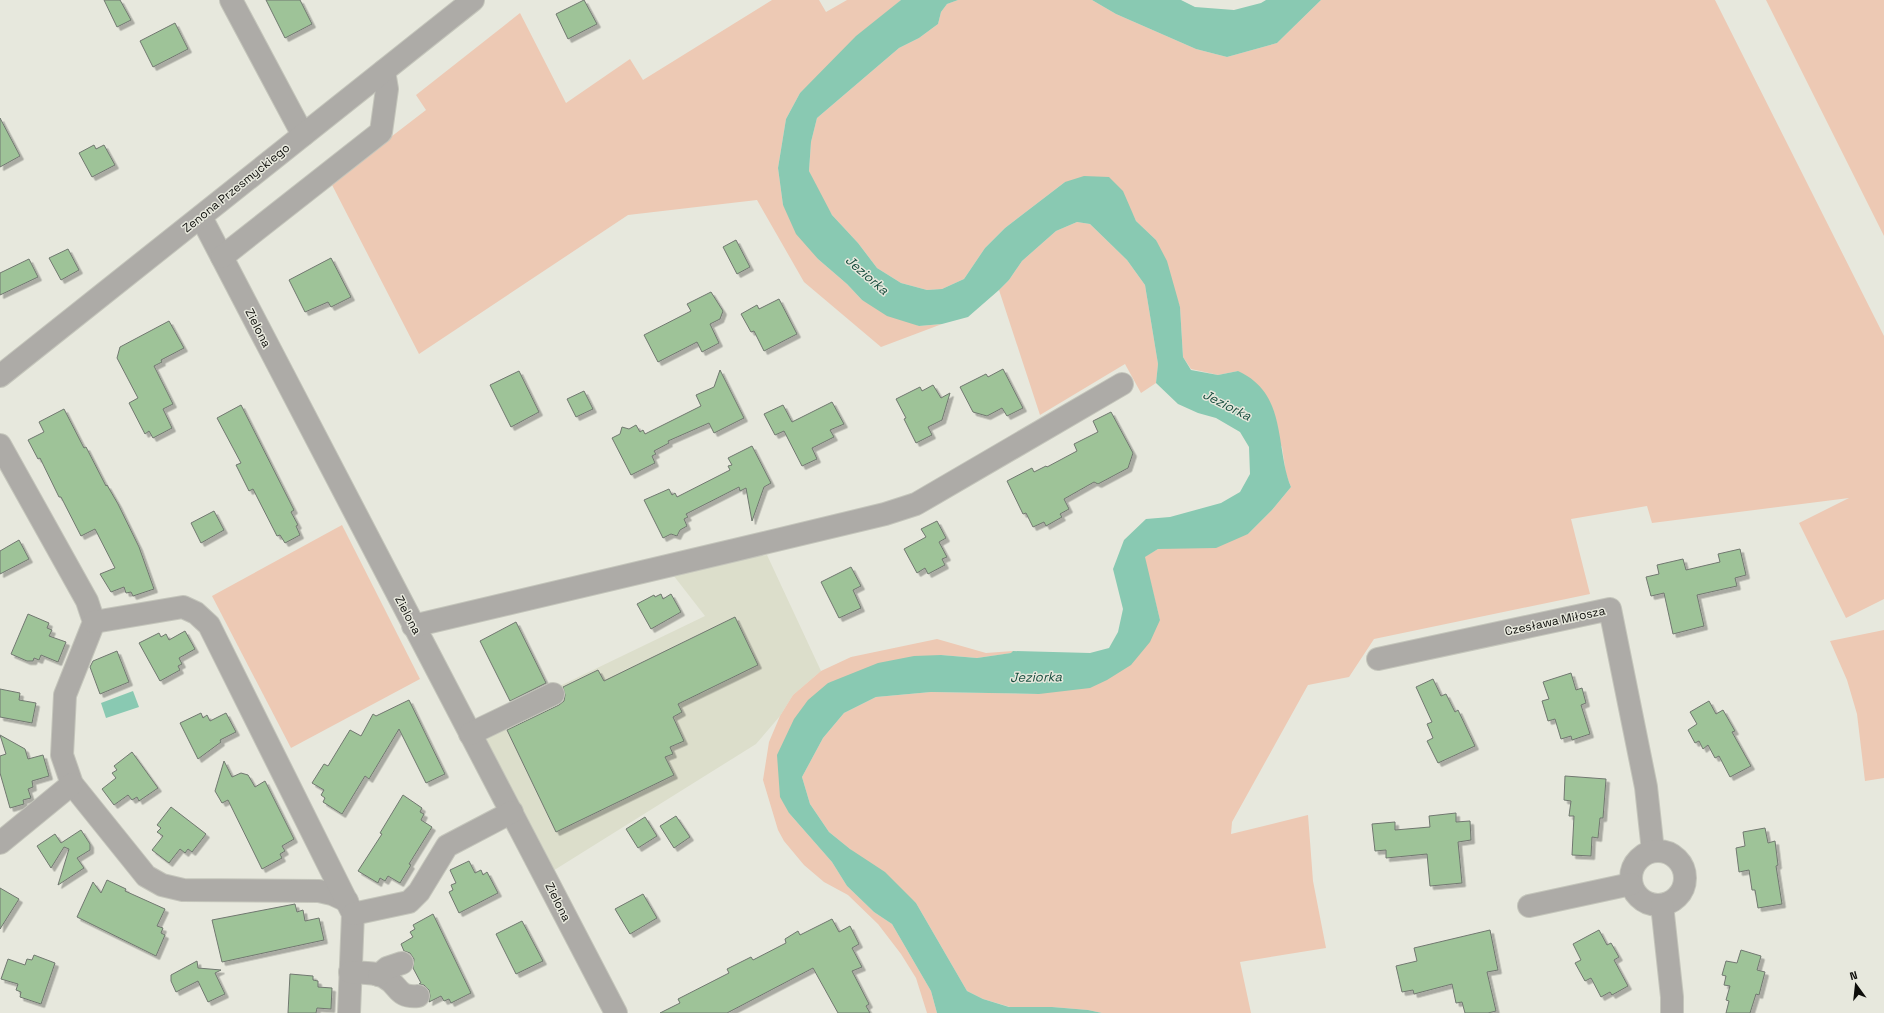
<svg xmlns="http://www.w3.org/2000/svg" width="1884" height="1013" font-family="'Space Grotesk',sans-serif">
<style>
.built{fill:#dcdecb}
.green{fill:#edc9b4}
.water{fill:#89c9b2}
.building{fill:#9ec398;stroke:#717870;filter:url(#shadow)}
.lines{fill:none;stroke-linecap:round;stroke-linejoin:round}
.minor-casing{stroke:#c4c5bb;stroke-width:24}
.minor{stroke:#adaba7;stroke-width:22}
.labels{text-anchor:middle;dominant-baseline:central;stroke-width:3;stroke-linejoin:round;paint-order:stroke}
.street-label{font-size:12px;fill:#0d0d0a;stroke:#e7e8dd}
.water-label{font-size:13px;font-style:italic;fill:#184d3e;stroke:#e7e8dd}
</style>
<defs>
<filter id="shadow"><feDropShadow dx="3.5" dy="3.5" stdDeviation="0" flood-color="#0004"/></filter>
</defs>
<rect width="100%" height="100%" fill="#e7e8dd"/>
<polygon class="built" points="767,555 821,671 793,695 780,716 756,744 548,874 473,728 705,616 670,571"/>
<g class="green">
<polygon points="772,0 819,0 826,12 847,0 901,0 800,93 786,119 778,168 783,205 818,259 847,284 862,300 919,326 942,324 881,347 804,282 757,200 628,215 419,354 331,183 426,110 416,95 520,13 566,103 630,59 643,80"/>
<polygon points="958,0 1092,0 1116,14 1196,49 1227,57 1277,43 1321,0 1715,0 1884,336 1884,599 1846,618 1799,523 1849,498 1652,523 1647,506 1571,519 1590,594 1374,639 1349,677 1308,685 1232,822 1231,834 1308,815 1313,881 1326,948 1240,962 1251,1013 1102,1013 1088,1010 1052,1007 1010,1007 983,999 967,991 916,903 829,832 810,804 802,777 823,738 844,713 876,697 931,692 1039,694 1160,620 1144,557 1158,549 1181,547 1248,534 1272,510 1291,487 1286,474 1282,447 1238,371 1218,375 1191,369 1183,357 1180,307 1156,240 1136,221 1130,209 1065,182 1005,228 985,248 964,279 942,289 927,290 901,283 877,268 858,243 832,215 822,199 809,171 811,142 817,118 899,48 919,38 938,24 941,12 947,4"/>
<polygon points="1766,0 1884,0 1884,236"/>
<polygon points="1077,222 1090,224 1127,260 1145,285 1158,364 1156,383 1141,393 1125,364 1040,415 999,290 1009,280 1022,261 1056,231"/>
<polygon points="342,525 420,679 291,748 212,596"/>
<polygon points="1884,630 1884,778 1865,781 1857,714 1847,680 1830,641"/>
<polygon points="937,639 986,653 1013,651 1012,653 977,658 941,655 828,683 789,813 832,862 847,886 874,912 892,924 931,991 937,1013 927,1013 916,978 901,954 878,924 848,895 824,882 804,865 784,841 778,830 763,780 769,742 780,716 793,695 821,671 851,657"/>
</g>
<g class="water">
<path d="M901,0h57l-11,4 -6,8 -3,12 -19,14 -20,10 -82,70 -6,24 -2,29 23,44 26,28 19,25 24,15 26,7 15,-1 22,-10 21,-31 20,-20 60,-46 19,-6 25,1 14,14 13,30 20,19 11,21 13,46 3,50 8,13 27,5 20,-4c6,3 12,6 16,10 31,25 23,73 37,106l-19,23 -24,24 -32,14 -58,1 -13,8 15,63 -10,22 -19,23 -24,15 -17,8 -51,6 -108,-2 -55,5 -32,16 -21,25 -21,39 8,27 19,28 21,17 35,23 31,31 51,88 16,8 26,8h43l36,3 14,3h-165l-6,-22 -39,-67 -18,-12 -27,-26 -15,-24 -43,-49 -9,-16 -3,-42 17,-36 14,-19 20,-17 50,-20 36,-7 27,-1 36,3 34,-5 2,-2 77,2 19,-5 9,-16 5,-23 -10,-40 11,-29 22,-21 24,-2 51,-14 19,-11 10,-18 -1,-27 -9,-15 -24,-14 -18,-5 -20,-9 -22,-21 2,-19 -13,-79 -18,-25 -37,-36 -13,-2 -21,9 -34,30 -13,19 -10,10 -31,27 -26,7 -23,2 -32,-10 -25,-16 -15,-16 -29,-25 -22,-25 -13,-29 -5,-37 8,-49 14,-26 56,-57z"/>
<polygon points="1092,0 1181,0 1195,7 1234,10 1261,3 1266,0 1321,0 1277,43 1227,57 1196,49 1116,14"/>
<polygon points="133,691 139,707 106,718 101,703"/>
</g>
<g class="building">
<polygon points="104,0 120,0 131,20 117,27"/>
<polygon points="266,0 300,0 312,24 285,38"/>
<polygon points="584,0 597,24 568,39 556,14"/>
<polygon points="175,23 188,49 153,67 140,41"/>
<polygon points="0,118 20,156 0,167"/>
<polygon points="94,145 96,149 104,145 115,165 92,177 79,153"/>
<polygon points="736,240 750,267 737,274 723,247"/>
<polygon points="68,249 79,270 61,280 49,258"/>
<polygon points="331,258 351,297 331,307 328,302 305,312 289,280"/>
<polygon points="29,259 38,277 0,295 0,273"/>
<polygon points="711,292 723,311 720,319 710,324 719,343 702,352 697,342 658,362 644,335 691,311 687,304"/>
<polygon points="779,299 797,334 764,351 754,331 751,332 741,314 757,305 759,309"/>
<polygon points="169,321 184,348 161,360 162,362 154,366 173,404 163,409 172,428 153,438 149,431 145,434 129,403 138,398 117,358 120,347"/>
<polygon points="1003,369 1023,408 1007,416 1002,408 987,416 973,412 960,387 986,374 988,377"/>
<polygon points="720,370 744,418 714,433 709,423 668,441 669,443 654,451 656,454 652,456 655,463 631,475 612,438 620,434 622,427 629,429 636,425 640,432 643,430 645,434 701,406 696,395 714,387"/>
<polygon points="519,371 539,412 511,427 490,385"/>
<polygon points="933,385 941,398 950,393 942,420 928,427 932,435 916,443 904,419 906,418 896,399 920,387 922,391"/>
<polygon points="584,391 593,409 576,417 567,399"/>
<polygon points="832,402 844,424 830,430 834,437 812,448 817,459 802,466 784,431 775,435 764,414 783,405 792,422"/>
<polygon points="241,405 294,510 291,512 298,525 296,526 300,535 285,543 280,535 277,536 253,489 249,491 236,465 241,463 217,418"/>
<polygon points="64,409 84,448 86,447 106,486 107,485 118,504 139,547 154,589 133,596 131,592 126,593 124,587 111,592 100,574 115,568 95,529 81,536 61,497 59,497 40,458 38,459 28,440 44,432 39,422"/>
<polygon points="1111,412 1133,453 1128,468 1098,484 1094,482 1064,499 1069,509 1060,514 1062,517 1046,526 1044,522 1033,527 1026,513 1023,514 1007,481 1032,468 1034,472 1046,466 1047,467 1077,451 1074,444 1098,432 1093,421"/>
<polygon points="752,446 771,483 764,487 752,521 746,488 740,491 739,487 686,514 688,517 684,519 687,526 680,530 677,536 671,534 663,538 644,500 669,489 672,495 675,493 677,497 730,470 728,466 732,465 728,458"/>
<polygon points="214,511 224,530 201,543 191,523"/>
<polygon points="937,521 946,538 939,542 947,557 942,559 945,565 928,574 925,568 917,573 904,549 926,537 921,529"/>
<polygon points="19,540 29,559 0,574 0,551"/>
<polygon points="1740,549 1746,575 1735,578 1737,586 1697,595 1704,626 1673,634 1664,593 1651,596 1646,577 1659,574 1657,565 1683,559 1686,570 1720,562 1718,554"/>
<polygon points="851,567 861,586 853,590 861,608 839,618 821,582"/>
<polygon points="661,594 663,599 671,594 681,612 651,629 637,604 654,595 655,597"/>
<polygon points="28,614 49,623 47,628 52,630 49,636 66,642 58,662 41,655 39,660 34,658 33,661 27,661 11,654"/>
<polygon points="735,617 758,665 678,704 682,712 673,717 684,741 670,747 673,754 665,757 674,775 556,832 507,730 559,705 564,701 565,695 563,687 598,670 604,681"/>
<polygon points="516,622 546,683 510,701 480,641"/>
<polygon points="185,631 195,649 179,658 182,664 178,666 180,670 160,681 139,643 159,633 161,637 166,634 169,640"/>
<polygon points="117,651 129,682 100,694 90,667 93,661"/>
<polygon points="1571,673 1576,690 1582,688 1586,703 1581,705 1590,734 1572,740 1571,736 1561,739 1555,719 1548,721 1542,701 1549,699 1543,682"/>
<polygon points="1433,679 1441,696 1446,694 1455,712 1458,710 1475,746 1438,763 1427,741 1433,738 1427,724 1432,722 1416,687"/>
<polygon points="0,689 20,693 19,700 36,703 32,723 0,717"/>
<polygon points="409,700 445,774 426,783 399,729 369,779 365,776 342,814 323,802 325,798 321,795 324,790 312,783 324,764 328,766 350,730 361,736 373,714 376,716"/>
<polygon points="1709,701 1716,714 1723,710 1735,731 1732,732 1751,766 1730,777 1719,756 1715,758 1708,745 1703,749 1699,741 1695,743 1688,730 1697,724 1690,712"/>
<polygon points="201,713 203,718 207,715 210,721 226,713 236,732 220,740 221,742 198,759 180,723"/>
<polygon points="0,735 25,749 28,759 43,755 49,776 32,781 33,787 28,789 31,798 23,800 24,804 10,808 0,773 0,756 6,754"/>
<polygon points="132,752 158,788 139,801 137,797 132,800 128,795 114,805 102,789 116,778 112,773 117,770 114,766"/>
<polygon points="224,761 232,777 241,773 248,775 255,787 265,781 294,839 282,846 285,851 280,854 282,858 262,869 228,800 222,803 215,791"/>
<polygon points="1565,776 1606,779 1603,818 1600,818 1598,838 1592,837 1591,856 1572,855 1574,816 1569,816 1571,801 1564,800"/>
<polygon points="403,795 422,808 420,812 424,814 421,820 432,827 409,864 411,865 400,883 388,876 385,881 380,878 378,883 358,871 382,834 380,833"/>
<polygon points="171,807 206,834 192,852 188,849 185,853 180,849 169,863 152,850 163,836 157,832 161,828 157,825"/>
<polygon points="1456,813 1456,822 1470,821 1471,840 1458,842 1462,883 1430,886 1427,854 1386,858 1386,850 1375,851 1372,824 1395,822 1395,830 1430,827 1429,816"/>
<polygon points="676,816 690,837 674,848 660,826"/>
<polygon points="645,817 657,836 638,848 626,829"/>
<polygon points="1765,828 1768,843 1775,841 1778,865 1776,866 1782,904 1758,908 1755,890 1752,890 1749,870 1739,872 1736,848 1745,846 1743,832"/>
<polygon points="81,830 90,844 90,850 77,858 84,868 58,885 69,849 64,847 51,868 37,846 55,834 61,843"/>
<polygon points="469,861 475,873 481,870 483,875 487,872 498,893 459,913 449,892 453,890 451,885 456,883 450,870"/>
<polygon points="107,880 126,889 125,891 165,909 157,926 163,928 161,933 165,935 156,956 77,917 93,882 101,893"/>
<polygon points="0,888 19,899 0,929"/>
<polygon points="643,894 657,918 630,934 615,909"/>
<polygon points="295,904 297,912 303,910 305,921 319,918 324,940 222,962 212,920"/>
<polygon points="433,914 471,993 451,1003 449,999 444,1001 441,996 429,1002 430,996 429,990 424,985 419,984 421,983 413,968 414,959 410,953 404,951 401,944 413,937 410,932 415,929 413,925"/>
<polygon points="832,919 839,932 850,926 859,944 852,948 862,967 852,971 869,1004 866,1006 870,1013 838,1013 813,968 727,1013 660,1013 680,1003 678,999 729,973 727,969 751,957 753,960 786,943 785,939 798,931 800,935"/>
<polygon points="522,921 543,961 516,974 496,934"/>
<polygon points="1490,930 1498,970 1487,972 1496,1011 1488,1013 1465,1013 1462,1002 1456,1003 1452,984 1414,994 1413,990 1402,992 1396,966 1417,961 1414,948"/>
<polygon points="1599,930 1607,945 1611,943 1619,957 1614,960 1628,986 1612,995 1610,992 1601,997 1591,978 1585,981 1575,963 1581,960 1573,944"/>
<polygon points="1741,950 1761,956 1757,970 1765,972 1759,995 1756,994 1750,1013 1726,1013 1729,1001 1726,1000 1730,986 1724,985 1726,976 1722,975 1726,961 1737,963"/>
<polygon points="34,955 55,963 41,1004 20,997 21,992 16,990 18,984 1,979 8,959 25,965 27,959 32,960"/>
<polygon points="197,961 198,968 221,970 215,973 225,994 208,1002 198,981 176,992 171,981 171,975"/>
<polygon points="290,974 313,976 313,980 318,981 318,987 332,988 331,1009 317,1008 316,1013 288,1013"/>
</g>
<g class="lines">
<defs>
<g id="minor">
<polyline points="231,0 303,135"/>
<polyline points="201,217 616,1013"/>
<polyline points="222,257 381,132 387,89 384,71"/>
<polyline points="0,376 473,0"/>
<polyline points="0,445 87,601 94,622 65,695 62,755 72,784 146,876 162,885 183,890 319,891 332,894 347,901"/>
<polyline points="94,622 183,607 196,613 209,625 353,914 349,1013"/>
<polyline points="413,626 735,550 885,514 916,504 1122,384"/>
<polyline points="1378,659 1610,609 1646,787 1653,851"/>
<polyline points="470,734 553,694"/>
<polyline points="0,843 72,784"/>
<circle cx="1658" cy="878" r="27"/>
<polyline points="1662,905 1672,997 1672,1013"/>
<polyline points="1529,906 1631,884"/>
<polyline points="353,914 409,902 419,892 447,846 512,812"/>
<path d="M350,972c11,1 25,0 34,5 16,8 12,21 34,19"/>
<polyline points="379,975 387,968 402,963"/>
</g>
</defs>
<use href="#minor" class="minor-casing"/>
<use href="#minor" class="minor"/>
</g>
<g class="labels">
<g class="street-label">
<text transform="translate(236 188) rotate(-39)">Zenona Przesmyckiego</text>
<text transform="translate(258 328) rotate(63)">Zielona</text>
<text transform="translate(408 615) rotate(62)">Zielona</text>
<text transform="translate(1555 621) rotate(-12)">Czesława Miłosza</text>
<text transform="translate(558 902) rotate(63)">Zielona</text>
</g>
<g class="water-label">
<text transform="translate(867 275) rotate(41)">Jeziorka</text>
<text transform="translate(1227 405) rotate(27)">Jeziorka</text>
<text transform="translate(1036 677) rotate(-1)">Jeziorka</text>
</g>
</g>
<g transform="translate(1856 985) rotate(345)" stroke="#e7e8dd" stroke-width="3" paint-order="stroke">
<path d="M0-3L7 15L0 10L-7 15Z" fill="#0d0d0a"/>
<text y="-6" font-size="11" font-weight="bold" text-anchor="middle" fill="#0d0d0a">N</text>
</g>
</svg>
